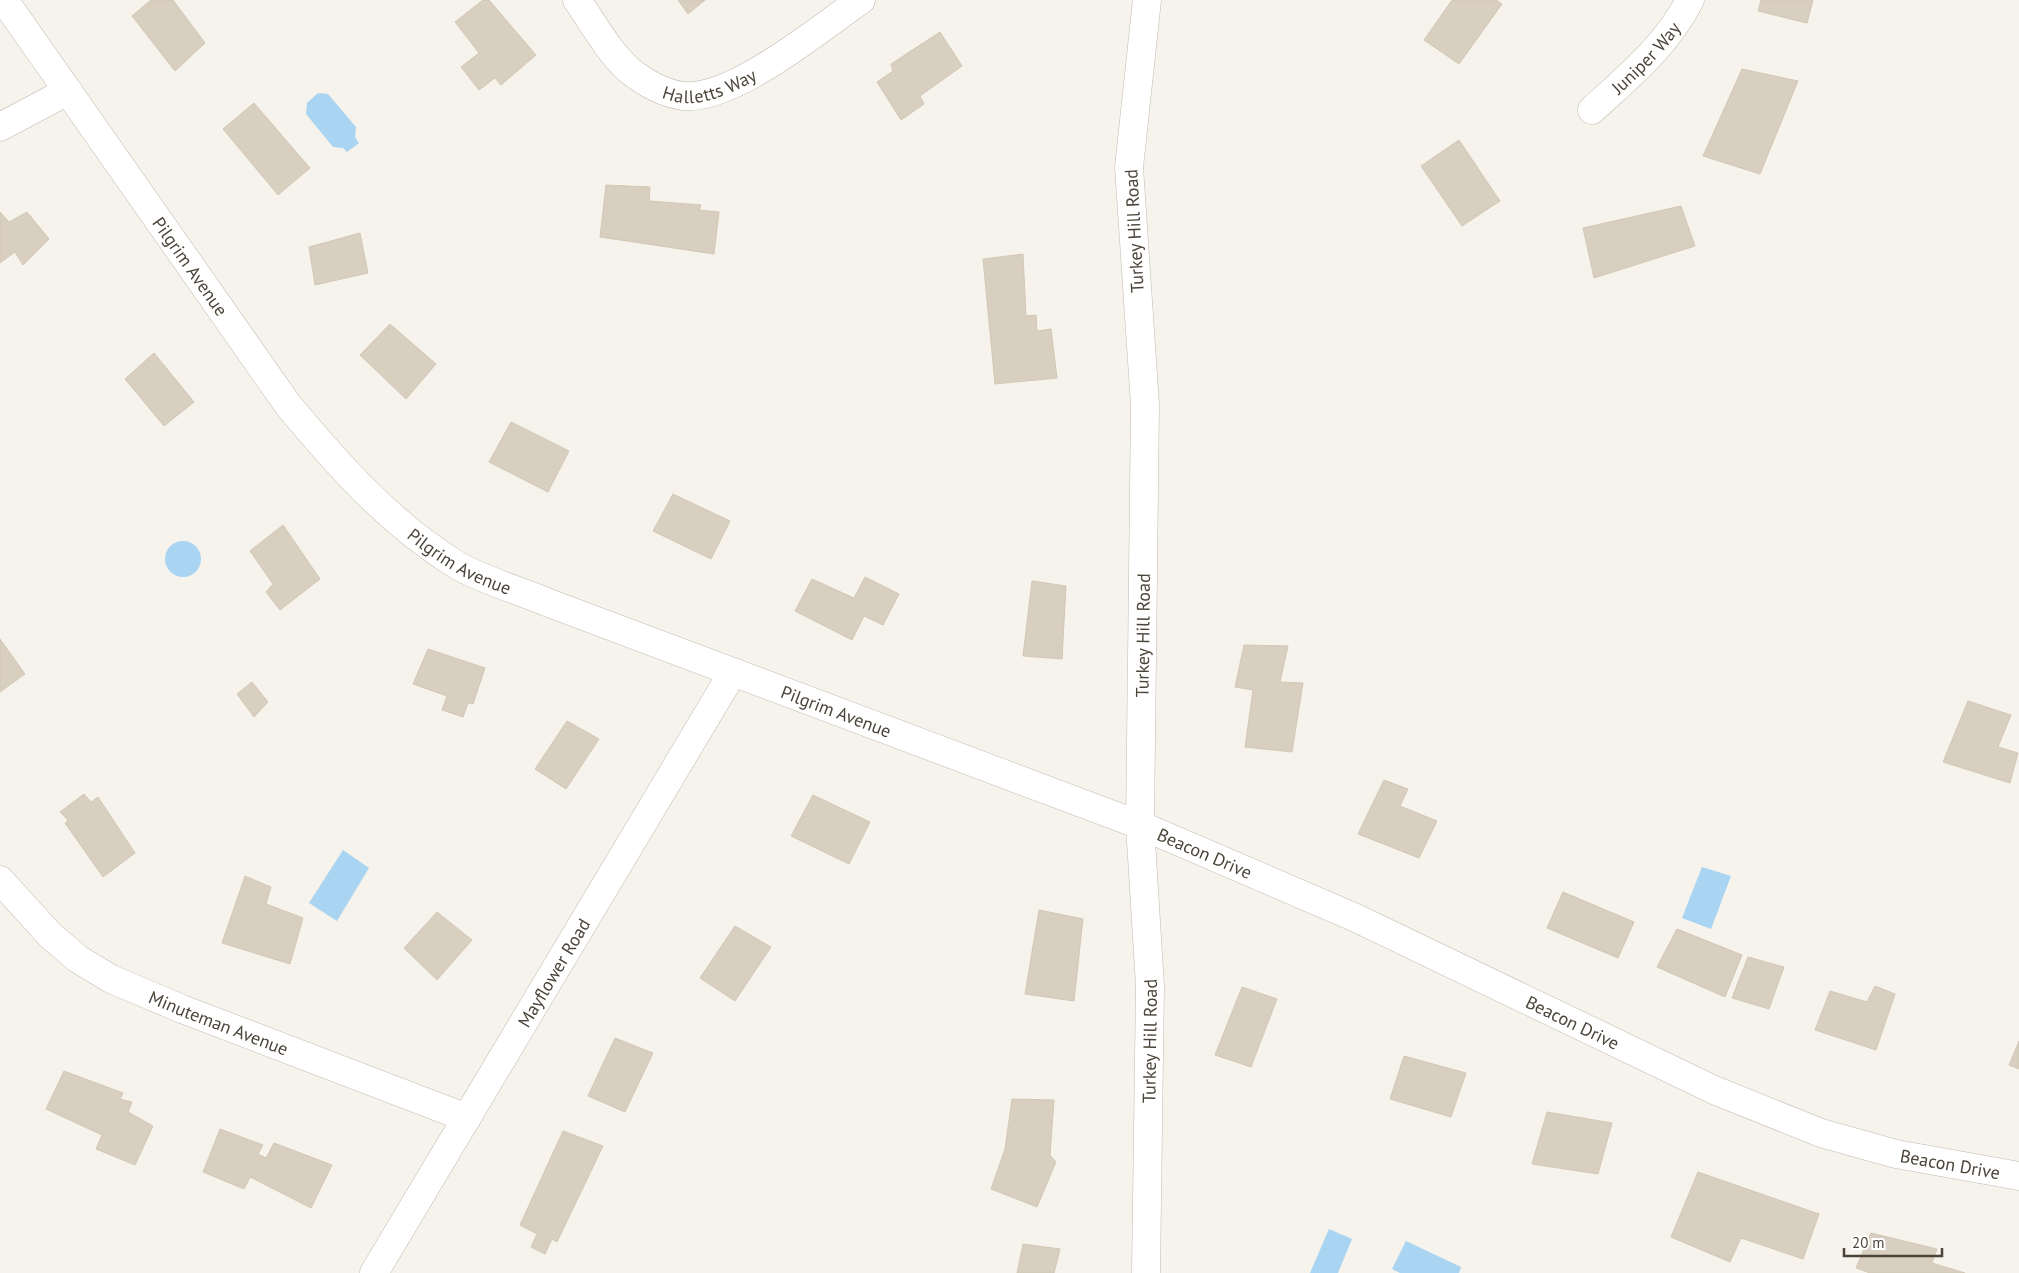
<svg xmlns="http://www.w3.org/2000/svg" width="2019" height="1273" font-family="'PT Sans',sans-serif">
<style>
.water{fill:#a9d4f2}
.building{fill:#d8cfc1;stroke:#d3c7b4}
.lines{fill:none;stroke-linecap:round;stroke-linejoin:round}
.minor-casing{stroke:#c2bbae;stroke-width:29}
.minor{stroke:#fff;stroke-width:28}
.labels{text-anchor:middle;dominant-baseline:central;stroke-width:5;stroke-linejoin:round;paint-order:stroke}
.street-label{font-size:18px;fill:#4b4439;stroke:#fff}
</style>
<rect width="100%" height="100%" fill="#f6f3ec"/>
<g class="water">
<polygon points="318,93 328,94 356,127 355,137 359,143 347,152 343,148 333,147 306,114 307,103"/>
<circle cx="183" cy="559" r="18"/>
<polygon points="343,850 369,868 337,921 309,903"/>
<polygon points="1702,867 1731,876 1711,929 1682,918"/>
<polygon points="1329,1229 1352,1239 1338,1273 1310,1273"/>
<polygon points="1406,1241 1461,1267 1459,1273 1400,1273 1392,1269"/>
</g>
<g class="building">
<polygon points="151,0 173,0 205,43 175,71 132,16"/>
<polygon points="483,0 489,0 536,55 501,85 495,78 479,90 461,67 479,53 455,22"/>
<polygon points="678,0 705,0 688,14"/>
<polygon points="1452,0 1496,0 1502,4 1459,64 1424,40"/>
<polygon points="1761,0 1813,0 1807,23 1758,11"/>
<polygon points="940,32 962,66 920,96 924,104 901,120 877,82 893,71 891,64"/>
<polygon points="1742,69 1798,81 1760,174 1703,156"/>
<polygon points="254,103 310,168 278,195 223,129"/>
<polygon points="1459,140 1500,201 1462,226 1421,166"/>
<polygon points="606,185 650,187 649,201 701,205 699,210 719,212 714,254 600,237"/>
<polygon points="1681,206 1695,246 1594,278 1583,228"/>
<polygon points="0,212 9,222 27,212 49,239 23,265 15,252 0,263"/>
<polygon points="360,233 368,273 315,285 309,247"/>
<polygon points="1023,254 1026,316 1036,315 1037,331 1051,329 1057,378 995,384 983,259"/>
<polygon points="390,324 436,364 406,399 360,355"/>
<polygon points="154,353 194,402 164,426 125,379"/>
<polygon points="511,422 569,451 548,492 489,462"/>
<polygon points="673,494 730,521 711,559 653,531"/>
<polygon points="283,525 320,579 280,610 266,592 273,584 250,551"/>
<polygon points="865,577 899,594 883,625 864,616 852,640 795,611 812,579 854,598"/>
<polygon points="1032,581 1066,586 1062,659 1023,656"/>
<polygon points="0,639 25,674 0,692"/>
<polygon points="1244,645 1288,646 1280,682 1303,683 1292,752 1245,747 1253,690 1235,687"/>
<polygon points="428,649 485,668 473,704 468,703 463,717 442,710 447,696 413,684"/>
<polygon points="252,682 268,702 254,717 237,694"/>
<polygon points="1968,701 2011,715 1998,747 2018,753 2010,783 1943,762"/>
<polygon points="567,721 599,739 566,789 535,769"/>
<polygon points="1384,780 1408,789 1400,806 1437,821 1419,858 1358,834"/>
<polygon points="84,794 91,802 98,797 135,853 103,877 65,823 68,820 60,812"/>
<polygon points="813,795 870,822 849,864 791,836"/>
<polygon points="245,876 271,887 266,904 303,918 290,964 222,943"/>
<polygon points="1563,892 1634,922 1618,958 1547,928"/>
<polygon points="1039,910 1083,919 1074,1001 1025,994"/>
<polygon points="437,912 472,940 437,980 404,948"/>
<polygon points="735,926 771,947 735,1001 700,978"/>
<polygon points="1677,929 1742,955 1725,997 1657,967"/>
<polygon points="1748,957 1784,967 1769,1009 1732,998"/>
<polygon points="1875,986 1895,994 1876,1050 1815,1030 1830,991 1867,1002"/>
<polygon points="1242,987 1277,999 1251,1067 1215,1055"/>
<polygon points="615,1038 653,1053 625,1112 588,1096"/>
<polygon points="2019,1041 2019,1069 2009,1065"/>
<polygon points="1404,1056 1466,1073 1451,1117 1390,1099"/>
<polygon points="64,1071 123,1093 120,1099 132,1102 128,1112 153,1126 135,1165 96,1149 102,1135 46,1109"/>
<polygon points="1012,1099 1054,1100 1050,1155 1056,1162 1037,1207 991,1189 1005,1149"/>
<polygon points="1547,1112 1612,1123 1598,1174 1532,1164"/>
<polygon points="220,1129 263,1145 258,1154 266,1158 274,1143 332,1165 311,1208 250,1177 244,1189 203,1172"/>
<polygon points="563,1131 603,1146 557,1242 552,1239 545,1254 531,1247 537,1234 520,1225"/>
<polygon points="1698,1172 1819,1214 1803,1259 1741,1238 1730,1262 1671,1237"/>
<polygon points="1871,1233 1937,1249 1932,1263 1965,1273 1870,1273 1856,1268"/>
<polygon points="1023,1244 1060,1249 1054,1273 1017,1273"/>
</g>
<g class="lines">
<defs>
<g id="minor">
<path id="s1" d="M4,0l284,405c50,60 101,118 169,160 25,15 64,26 92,38l591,222 216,93 358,172 107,43 75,21 123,22"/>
<path id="s2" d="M577,0c16,23 31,51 52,70 16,13 33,23 54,26 50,5 137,-68 178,-96"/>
<path id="s3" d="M1592,110c37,-34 75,-65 98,-110"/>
<polyline points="0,127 68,91"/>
<path id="s4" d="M0,880l50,55 28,24 33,20 71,30 285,109"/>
<path id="s5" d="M374,1273l359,-601"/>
<path id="s6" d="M1146,1273l4,-287 -10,-161 5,-420 -16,-238 18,-167"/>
</g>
</defs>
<use href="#minor" class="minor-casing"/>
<use href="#minor" class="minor"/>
</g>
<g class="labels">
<g class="street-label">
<text stroke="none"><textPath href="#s3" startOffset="75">Juniper Way</textPath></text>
<text stroke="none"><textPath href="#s2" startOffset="176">Halletts Way</textPath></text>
<text transform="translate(1134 231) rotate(-93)">Turkey Hill Road</text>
<text stroke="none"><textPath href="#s1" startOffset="325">Pilgrim Avenue</textPath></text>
<text stroke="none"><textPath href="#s1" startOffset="729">Pilgrim Avenue</textPath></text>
<text stroke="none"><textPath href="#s6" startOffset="638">Turkey Hill Road</textPath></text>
<text stroke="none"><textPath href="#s1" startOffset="1135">Pilgrim Avenue</textPath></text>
<text stroke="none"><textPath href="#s1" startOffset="1530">Beacon Drive</textPath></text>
<text stroke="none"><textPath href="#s5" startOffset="350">Mayflower Road</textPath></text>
<text stroke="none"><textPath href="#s1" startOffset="1935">Beacon Drive</textPath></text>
<text stroke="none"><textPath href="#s4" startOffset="266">Minuteman Avenue</textPath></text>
<text stroke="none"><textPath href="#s6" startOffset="232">Turkey Hill Road</textPath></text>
<text stroke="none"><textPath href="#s1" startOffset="2340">Beacon Drive</textPath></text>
</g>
</g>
<path d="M1844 1248v8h98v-8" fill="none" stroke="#4b4439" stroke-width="2.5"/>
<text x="1852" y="1248" font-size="15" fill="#4b4439" stroke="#ffffff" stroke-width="4" paint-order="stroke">20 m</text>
</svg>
